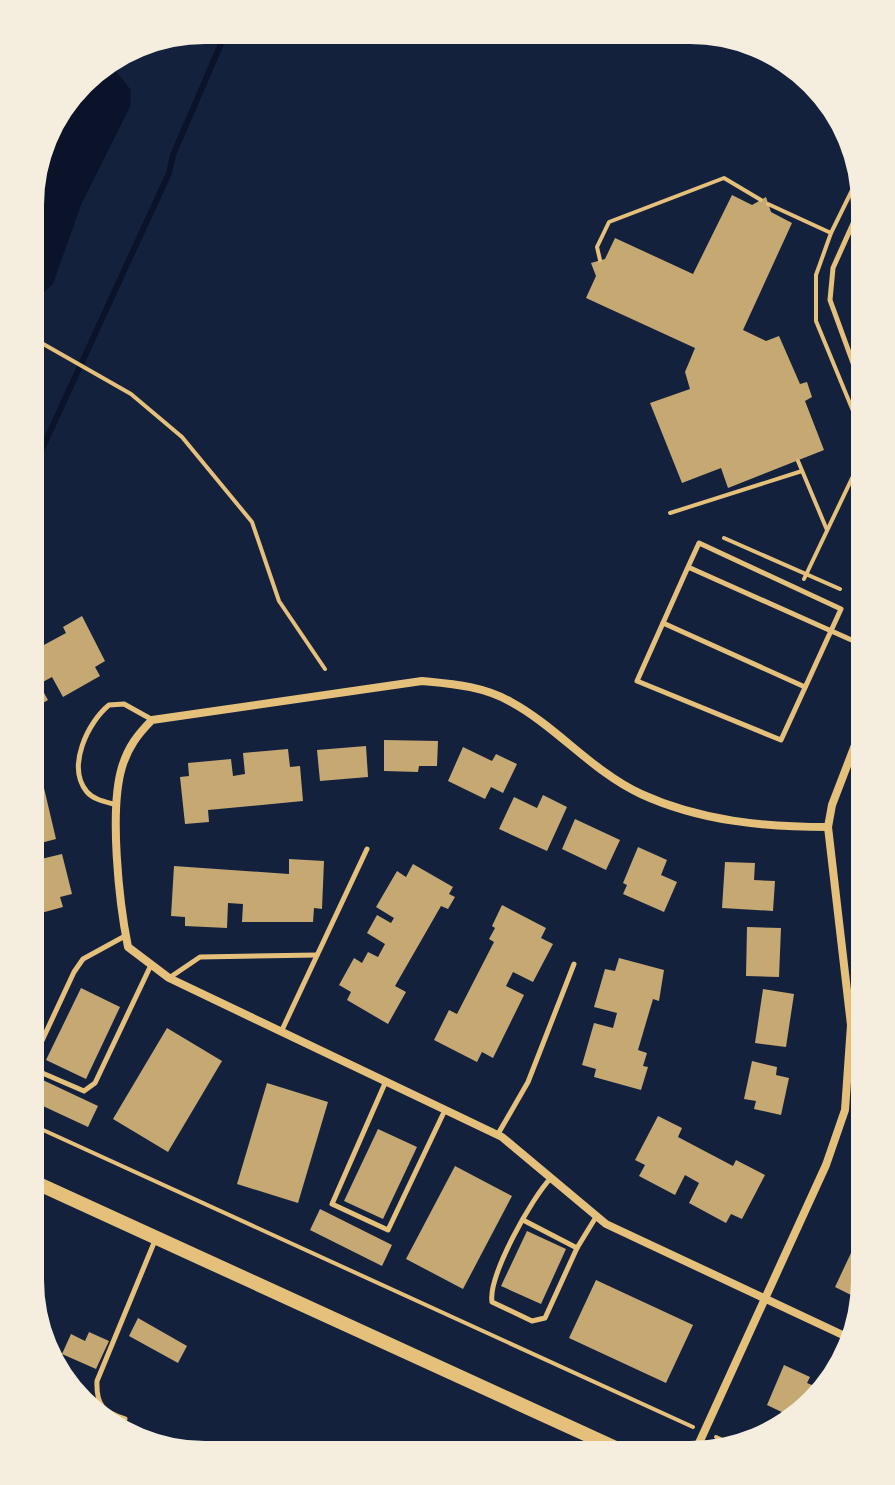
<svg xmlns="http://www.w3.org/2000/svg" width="895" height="1485" font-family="'Public Sans',sans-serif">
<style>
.water{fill:#0b132b}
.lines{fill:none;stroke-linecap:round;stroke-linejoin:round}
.stream{stroke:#0b132b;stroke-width:6}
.building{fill:#c6a872}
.path{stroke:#e5c07b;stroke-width:4}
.service{stroke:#e5c07b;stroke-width:5}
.minor{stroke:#e5c07b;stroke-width:8}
.secondary{stroke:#e5c07b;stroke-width:14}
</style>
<rect width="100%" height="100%" fill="#14213d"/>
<path class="water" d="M103,66l11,3 17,21 -1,17 -49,98 -28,79 -22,20c0,-75 -11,-140 37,-203 11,-14 20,-26 35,-35z"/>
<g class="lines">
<polyline class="stream" points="31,473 169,173 173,155 227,30"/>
</g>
<g class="building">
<polygon points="732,195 752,205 766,197 771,212 792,223 743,330 766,341 779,336 800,384 807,382 812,397 805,401 824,450 728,488 721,468 682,483 650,403 690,389 685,372 695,348 586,298 596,276 591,263 605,259 615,238 693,274"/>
<polygon points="82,616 105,661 95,667 100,676 63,697 52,677 39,684 48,700 31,710 31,652 66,633 63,627"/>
<polygon points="384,740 438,741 437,766 419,766 418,772 384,771"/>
<polygon points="366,746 368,777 320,781 317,750"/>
<polygon points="463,747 492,761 496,754 517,764 503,793 491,787 485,799 448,781"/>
<polygon points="288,749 290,767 300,766 303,801 208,810 209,822 185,824 180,777 189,776 188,763 231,759 233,776 245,774 243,753"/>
<polygon points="40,771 56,839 37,844 41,859 62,854 72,894 60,897 63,907 30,916 31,773"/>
<polygon points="543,795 567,807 547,851 499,829 514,797 537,808"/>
<polygon points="575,819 620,840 606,870 562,849"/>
<polygon points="638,847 667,860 661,875 677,882 664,912 623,894 627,885 623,883"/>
<polygon points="289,859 324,861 322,909 314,908 313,922 242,922 243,904 228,903 227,928 185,926 185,917 171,916 174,866 289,874"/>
<polygon points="725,862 755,863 754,880 775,881 773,911 722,908"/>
<polygon points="413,864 453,887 449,894 455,897 448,909 441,906 395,986 406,992 388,1024 347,1000 351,992 339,985 354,958 362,963 368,952 378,957 385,944 367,933 377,915 391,923 394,918 376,907 397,871 406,877"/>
<polygon points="502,905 546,928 541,938 553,944 533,982 513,972 506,986 524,995 493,1058 482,1052 477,1062 434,1040 449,1010 457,1014 494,942 489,939 495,928 492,926"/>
<polygon points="747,927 781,928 779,977 746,976"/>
<polygon points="619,958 664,970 659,1001 653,999 638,1050 647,1053 643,1066 648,1067 641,1090 594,1077 596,1069 582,1065 594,1023 613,1028 617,1013 594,1007 605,969 615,971"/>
<polygon points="81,988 120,1007 86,1079 46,1060"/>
<polygon points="763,989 794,994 786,1047 755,1043"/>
<polygon points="167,1028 222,1061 168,1152 113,1119"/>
<polygon points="752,1061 777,1067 776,1075 789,1078 781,1115 754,1109 756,1101 744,1099"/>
<polygon points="30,1074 98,1106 88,1127 30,1100"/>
<polygon points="267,1083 328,1102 298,1203 237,1184"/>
<polygon points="658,1116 682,1128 678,1137 733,1166 736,1160 765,1175 742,1219 731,1214 726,1223 689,1203 699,1183 685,1175 675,1195 639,1176 645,1165 635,1160"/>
<polygon points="378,1129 417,1147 383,1219 344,1201"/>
<polygon points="455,1166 512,1196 463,1289 406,1259"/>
<polygon points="320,1209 392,1245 382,1266 310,1230"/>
<polygon points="527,1231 566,1249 541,1304 501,1286"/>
<polygon points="859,1236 865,1238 861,1300 835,1287"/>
<polygon points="596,1280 693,1325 666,1383 569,1338"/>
<polygon points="138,1318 187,1346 178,1363 129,1336"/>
<polygon points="89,1332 109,1341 96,1369 62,1354 71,1334 85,1341"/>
<polygon points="784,1365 810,1377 807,1383 822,1389 790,1416 767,1405"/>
</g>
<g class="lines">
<g class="path">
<polyline points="859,176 831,233 816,275 816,321 865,440"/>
<polyline points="768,204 831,233"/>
<polyline points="600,260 597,247 609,222 724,178 761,200"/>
<polyline points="31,337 131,394 182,437 252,522 279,601 325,669"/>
<polyline points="798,461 827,530"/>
<polyline points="670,513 802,471"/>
<polyline points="724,538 840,589"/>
<polyline points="804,579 865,451"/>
<polyline points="30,1124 693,1427"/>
<polyline points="716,1437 736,1446"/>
</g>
<g class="service">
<polyline points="864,199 833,268 830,300 865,396"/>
<polyline points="688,567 637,681 781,740 841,609 699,543 688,567 865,646"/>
<polyline points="663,623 805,687"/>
<path d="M117,805c-10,-3 -23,-5 -30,-13 -21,-25 1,-70 22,-87l15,-1 27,15"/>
<polyline points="125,936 83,959 74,972 33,1060 40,1072 84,1091 95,1083 151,965"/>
<polyline points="169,978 200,957 317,955"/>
<polyline points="282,1030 367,849"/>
<polyline points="386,1081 332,1204 388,1230 445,1110"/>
<polyline points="498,1134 528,1082 574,964"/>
<path d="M551,1178c-19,19 -63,98 -59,124l40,19 13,-3 32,-70 19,-31"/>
<polyline points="523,1220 577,1248"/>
<path d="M125,1419c-22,-7 -29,-14 -28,-38l59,-143"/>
</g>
<g class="minor">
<path d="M828,827c-64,0 -128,-6 -187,-33 -48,-22 -84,-67 -130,-92 -28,-16 -58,-18 -89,-21l-270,39c-14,14 -24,27 -30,47 -13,43 -3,135 6,180l41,31 333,159 104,87 241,113"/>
<polyline points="694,1454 826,1165 845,1110 851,1025 828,827 832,805 865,719"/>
</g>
<polyline class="secondary" points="30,1180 631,1455"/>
</g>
<path d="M0 0H895V1485H0ZM205 44H690A161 161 0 0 1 851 205V1280A161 161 0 0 1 690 1441H205A161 161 0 0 1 44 1280V205A161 161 0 0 1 205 44Z" fill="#f5edde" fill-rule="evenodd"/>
</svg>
